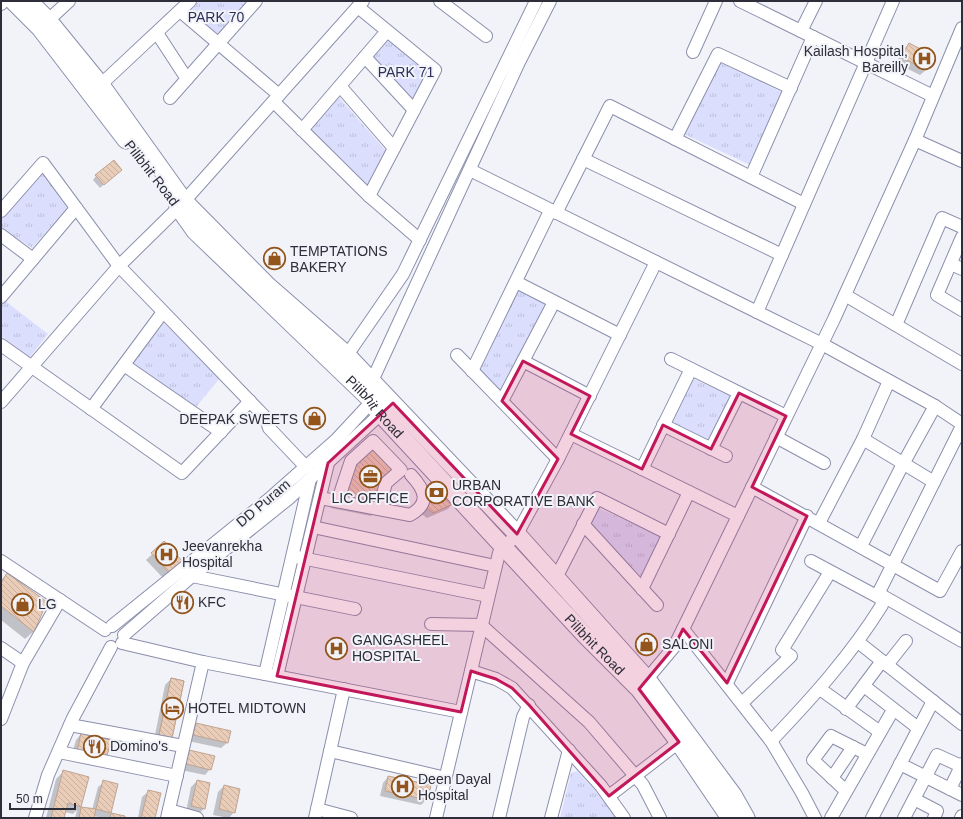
<svg xmlns="http://www.w3.org/2000/svg" width="963" height="819" font-family="Arial,sans-serif">
<style>
.grass{fill:url(#grass-tufts)}
.shadow{fill:#0003}
.building{fill:url(#building-back-hatch);stroke:#c0a490}
.lines{fill:none;stroke-linecap:round;stroke-linejoin:round}
.minor-casing{stroke:#8b8fac;stroke-width:14}
.highway-casing{stroke:#8b8fac;stroke-width:19}
.minor{stroke:#fff;stroke-width:12}
.highway{stroke:#fff;stroke-width:17}
.marked{fill:#c2185b;fill-opacity:0.2;stroke:#c2185b;stroke-width:3;stroke-linejoin:round}
.labels{text-anchor:middle;dominant-baseline:central;stroke-width:4;stroke-linejoin:round;paint-order:stroke}
.park-label{font-size:14px;fill:#2d2f59;stroke:#f2f3f9}
.poi-label{font-size:14px;fill:#2d2e3a;stroke:#f2f3f9;text-anchor:start}
.street-label{font-size:14px;fill:#2d2e3a;stroke:#f2f3f9}
</style>
<defs>
<pattern id="grass-tufts" width="24" height="20" patternUnits="userSpaceOnUse"><rect width="24" height="20" fill="#dbdffd"/><path d="M3 7l-1-3M5 7V3M7 7l1-3M15 17l-1-3M17 17v-4M19 17l1-3" fill="none" stroke="#bcc0da"/></pattern>
<pattern id="building-back-hatch" width="6" height="6" patternUnits="userSpaceOnUse"><rect width="6" height="6" fill="#eacdb8"/><path d="M-1 5l2 2M0 0l6 6M5-1l2 2" fill="none" stroke="#c9b09f"/></pattern>
</defs>
<rect width="100%" height="100%" fill="#f2f3f9"/>
<g class="grass">
<polygon points="198,1 251,1 217,38 187,11"/>
<polygon points="388,38 427,71 412,101 370,57"/>
<polygon points="718,62 784,93 750,165 684,134"/>
<polygon points="336,94 387,152 368,188 309,129"/>
<polygon points="41,171 67,208 32,248 1,228 1,216"/>
<polygon points="518,289 546,302 502,394 478,369"/>
<polygon points="4,300 48,334 30,357 1,336 1,303"/>
<polygon points="164,323 220,378 196,407 133,363"/>
<polygon points="692,378 730,396 709,441 671,423"/>
<polygon points="598,508 663,537 642,577 590,526"/>
<polygon points="577,771 603,799 618,818 560,818 571,773"/>
</g>
<g class="shadow">
<polygon points="909,44 933,56 926,70 920,75 896,63 903,50"/>
<polygon points="117,173 100,188 93,180 96,176"/>
<polygon points="343,470 378,508 371,516 331,508"/>
<polygon points="433,484 453,503 448,509 427,518 420,513 428,489"/>
<polygon points="164,543 176,568 164,579 146,560"/>
<polygon points="7,574 45,602 33,632 25,639 1,620 1,580"/>
<polygon points="171,679 172,737 154,740 165,685"/>
<polygon points="196,724 227,743 221,748 188,741 190,730"/>
<polygon points="81,734 105,758 71,757 76,740"/>
<polygon points="190,751 210,769 205,775 181,770 184,757"/>
<polygon points="64,771 88,778 80,807 92,810 98,787 104,782 110,814 124,816 124,818 104,818 93,816 93,818 75,818 77,810 73,814 65,812 63,818 46,818 56,779"/>
<polygon points="388,777 427,799 421,805 380,796 383,783"/>
<polygon points="197,781 204,809 198,814 186,812 191,787"/>
<polygon points="224,786 234,812 229,818 213,815 218,792"/>
<polygon points="148,792 154,818 138,818 142,797"/>
<polygon points="452,817 462,818 450,818"/>
</g>
<g class="building">
<polygon points="909,43 934,56 927,70 901,57"/>
<polygon points="114,160 122,170 104,185 95,175"/>
<polygon points="373,441 401,470 386,483 379,509 338,500 351,461"/>
<polygon points="433,482 455,503 433,513 426,507"/>
<polygon points="164,541 183,562 170,574 151,553"/>
<polygon points="7,573 47,602 34,632 1,606 1,583"/>
<polygon points="171,678 184,681 172,738 159,735"/>
<polygon points="171,678 184,681 172,738 159,735"/>
<polygon points="196,723 231,731 228,743 193,735"/>
<polygon points="81,733 111,740 106,759 77,752"/>
<polygon points="81,733 111,740 106,759 77,752"/>
<polygon points="189,750 215,756 211,770 186,764"/>
<polygon points="63,770 89,777 81,807 68,803 64,818 51,818"/>
<polygon points="388,776 431,785 428,800 385,791"/>
<polygon points="103,780 118,784 111,813 96,809"/>
<polygon points="197,780 210,783 205,809 191,806"/>
<polygon points="224,785 240,789 235,813 219,809"/>
<polygon points="148,790 161,793 155,818 141,818"/>
<polygon points="81,807 96,809 94,818 79,818"/>
<polygon points="111,813 125,816 125,818 110,818"/>
</g>
<g class="lines">
<defs>
<g id="minor">
<polyline points="440,1 486,36"/>
<polyline points="740,1 933,96"/>
<polyline points="1,4 4,1"/>
<polyline points="358,7 435,70 369,196"/>
<polyline points="180,11 279,95"/>
<polyline points="43,25 69,1"/>
<polyline points="801,31 816,1"/>
<polyline points="157,33 187,79"/>
<polyline points="693,52 716,1"/>
<polyline points="365,57 414,110"/>
<polyline points="340,86 394,148"/>
<polyline points="95,90 190,1"/>
<polyline points="170,98 256,1"/>
<polyline points="274,102 369,196 420,240"/>
<polyline points="302,130 387,31"/>
<polyline points="675,139 718,54 791,88"/>
<polyline points="915,140 962,161"/>
<polyline points="583,159 782,255"/>
<polyline points="470,170 822,344 935,406 962,424"/>
<polyline points="751,177 813,37"/>
<polyline points="1,211 43,163 119,266 266,418 269,428 306,467"/>
<polyline points="556,213 610,106 804,204"/>
<polyline points="1,235 33,259"/>
<polyline points="962,237 937,295 962,310"/>
<polyline points="951,264 962,269"/>
<polyline points="516,282 620,335"/>
<polyline points="845,295 962,364"/>
<polyline points="1,297 76,208"/>
<polyline points="757,312 893,1"/>
<polyline points="896,325 942,218 962,227"/>
<polyline points="1,345 182,473 250,401"/>
<polyline points="457,355 558,459"/>
<polyline points="671,359 786,416"/>
<polyline points="343,361 403,274 536,1"/>
<polyline points="523,361 590,396"/>
<polyline points="124,365 221,432"/>
<polyline points="472,371 550,211"/>
<polyline points="367,386 372,381 519,62 550,1"/>
<polyline points="502,401 554,302"/>
<polyline points="1,402 119,266 179,207 363,1"/>
<polyline points="91,409 163,312"/>
<polyline points="663,425 726,456"/>
<polyline points="571,434 738,516"/>
<polyline points="776,437 824,463"/>
<polyline points="863,439 934,482"/>
<polyline points="711,449 739,393"/>
<polyline points="642,469 691,369"/>
<polyline points="752,487 940,591 962,551"/>
<path d="M320,498l90,17c21,-12 15,-25 1,-40"/>
<polyline points="338,500 351,461 373,441 401,470 386,483 379,509"/>
<polyline points="819,523 863,439 889,381"/>
<polyline points="583,524 657,605"/>
<polyline points="313,527 495,566"/>
<polyline points="861,546 903,464 935,406"/>
<polyline points="297,557 488,596"/>
<polyline points="1,561 105,630"/>
<polyline points="811,561 882,599"/>
<polyline points="192,576 355,609"/>
<polyline points="556,578 597,498 669,534"/>
<polyline points="642,589 689,492"/>
<polyline points="881,595 962,641"/>
<polyline points="431,624 481,625 589,722 643,785 660,818"/>
<polyline points="112,626 268,500 336,440 376,397"/>
<polyline points="683,629 771,741 802,793 815,818"/>
<polyline points="124,635 192,576 288,499 386,409"/>
<polyline points="858,642 962,724"/>
<polyline points="122,643 203,662 461,712"/>
<polyline points="1,648 23,663"/>
<polyline points="887,665 906,641"/>
<polyline points="471,671 496,679 512,688 601,786 624,818"/>
<polyline points="265,674 310,479"/>
<polyline points="277,676 328,463"/>
<polyline points="727,683 807,516"/>
<polyline points="642,685 674,647 683,629 834,319 915,140 962,28"/>
<polyline points="864,686 918,728"/>
<polyline points="820,689 880,732"/>
<polyline points="742,703 791,656 782,650 830,572"/>
<polyline points="846,709 882,661"/>
<polyline points="1,719 23,663 60,600"/>
<polyline points="70,725 183,746"/>
<path d="M771,741c41,-43 80,-86 111,-136l-2,-15 82,-164"/>
<polyline points="330,751 446,778"/>
<polyline points="59,752 177,776"/>
<polyline points="900,764 962,795"/>
<polyline points="832,778 853,747"/>
<polyline points="950,789 962,764"/>
<polyline points="846,791 813,760 831,736 867,754"/>
<polyline points="609,796 679,742"/>
<polyline points="914,799 937,811 934,818"/>
<polyline points="317,809 351,818"/>
<polyline points="169,810 197,818"/>
<polyline points="35,818 48,775 73,718 111,647"/>
<polyline points="167,818 203,662"/>
<polyline points="315,818 344,689"/>
<polyline points="436,818 499,553 517,534 558,459 656,262"/>
<polyline points="499,818 523,717 529,705"/>
<polyline points="551,818 569,750"/>
<polyline points="831,818 893,710"/>
<polyline points="872,818 933,701"/>
<polyline points="904,818 937,755 961,766"/>
<polyline points="961,818 962,816"/>
</g>
<g id="highway">
<polyline points="13,1 40,28 126,140"/>
<polyline points="29,1 48,20 101,85 184,201 268,286 347,355 517,534 647,679 733,795 746,818"/>
<path id="s1" d="M178,207l17,24 175,168 6,10 209,226 54,54 36,48 55,81"/>
</g>
</defs>
<use href="#minor" class="minor-casing"/>
<use href="#highway" class="highway-casing"/>
<use href="#minor" class="minor"/>
<use href="#highway" class="highway"/>
</g>
<path class="marked" d="M523,361l67,35 -19,38 71,35 21,-44 48,24 28,-56 47,23 -34,71 55,29 -80,167 -44,-54 -9,18 -35,42 40,53 -70,54 -80,-91 -17,-17 -16,-9 -25,-8 -10,41 -184,-36 51,-213 65,-60 124,131 41,-75 -56,-58z"/>
<defs>
<symbol id="hospital-ring" viewBox="-11 -11 22 22"><circle r="9.5" fill="#f2f3f9" stroke="#93551b" stroke-width="1.5"/><path d="M-5-5h3v3.5h4V-5h3V5h-3V1.5h-4V5h-3Z" fill="#93551b"/></symbol>
<symbol id="shop-ring" viewBox="-11 -11 22 22"><circle r="9.5" fill="#f2f3f9" stroke="#93551b" stroke-width="1.5"/><path d="M-5-2.5h2.3a2.7 3.5 0 0 1 5.4 0H5L5.5 6h-11ZM-1.5-2.5h3a1.5 2.3 0 0 0-3 0Z" fill="#93551b"/></symbol>
<symbol id="office-ring" viewBox="-11 -11 22 22"><circle r="9.5" fill="#f2f3f9" stroke="#93551b" stroke-width="1.5"/><path d="M-6-3h4V-5.5h4V-3h4V5H-6ZM-1-4.5V-3h2v-1.5ZM-6 0V1H6V0Z" fill="#93551b"/></symbol>
<symbol id="bank-ring" viewBox="-11 -11 22 22"><circle r="9.5" fill="#f2f3f9" stroke="#93551b" stroke-width="1.5"/><path d="M-6-4H6V4H-6ZM0-2.3a2.3 2.3 0 1 0 0 4.6a2.3 2.3 0 1 0 0-4.6Z" fill="#93551b"/></symbol>
<symbol id="restaurant-ring" viewBox="-11 -11 22 22"><circle r="9.5" fill="#f2f3f9" stroke="#93551b" stroke-width="1.5"/><path d="M-5-6h1v4h1v-4h1v4h1v-4h1v5L-1.5 .5V6h-2V.5L-5-1ZM5-6V6H3V1.5H1.5Q1.5-4 5-6Z" fill="#93551b"/></symbol>
<symbol id="hotel-ring" viewBox="-11 -11 22 22"><circle r="9.5" fill="#f2f3f9" stroke="#93551b" stroke-width="1.5"/><path d="M-6-4.5h1.5V1H6V5H4.5V3h-9V5H-6ZM-4 0a1.8 1.8 0 1 1 3.6 0ZM.5 0V-2.5h3Q6-2.5 6 0Z" fill="#93551b"/></symbol>
</defs>
<g fill-rule="evenodd">
<use href="#hospital-ring" x="912" y="46" width="25" height="25"/>
<use href="#shop-ring" x="262" y="246" width="25" height="25"/>
<use href="#shop-ring" x="302" y="406" width="25" height="25"/>
<use href="#office-ring" x="358" y="464" width="25" height="25"/>
<use href="#bank-ring" x="424" y="480" width="25" height="25"/>
<use href="#hospital-ring" x="154" y="542" width="25" height="25"/>
<use href="#restaurant-ring" x="170" y="590" width="25" height="25"/>
<use href="#shop-ring" x="10" y="592" width="25" height="25"/>
<use href="#shop-ring" x="634" y="632" width="25" height="25"/>
<use href="#hospital-ring" x="324" y="636" width="25" height="25"/>
<use href="#hotel-ring" x="160" y="696" width="25" height="25"/>
<use href="#restaurant-ring" x="82" y="734" width="25" height="25"/>
<use href="#hospital-ring" x="390" y="774" width="25" height="25"/>
</g>
<g class="labels">
<g class="park-label">
<text x="216" y="17">PARK 70</text>
<text x="406" y="72">PARK 71</text>
</g>
<g class="poi-label">
<text x="908" y="51" text-anchor="end">Kailash Hospital,<tspan x="908" dy="16">Bareilly</tspan></text>
<text x="290" y="251">TEMPTATIONS<tspan x="290" dy="16">BAKERY</tspan></text>
<text x="298" y="419" text-anchor="end">DEEPAK SWEETS</text>
<text x="452" y="485">URBAN<tspan x="452" dy="16">CORPORATIVE BANK</tspan></text>
<text x="370" y="498" text-anchor="middle">LIC OFFICE</text>
<text x="182" y="546">Jeevanrekha<tspan x="182" dy="16">Hospital</tspan></text>
<text x="198" y="602">KFC</text>
<text x="38" y="604">LG</text>
<text x="352" y="640">GANGASHEEL<tspan x="352" dy="16">HOSPITAL</tspan></text>
<text x="662" y="644">SALONI</text>
<text x="188" y="708">HOTEL MIDTOWN</text>
<text x="110" y="746">Domino's</text>
<text x="418" y="779">Deen Dayal<tspan x="418" dy="16">Hospital</tspan></text>
</g>
<g class="street-label">
<text transform="translate(152 173) rotate(52)">Pilibhit Road</text>
<text stroke="none"><textPath href="#s1" startOffset="281">Pilibhit Road</textPath></text>
<text transform="translate(263 503) rotate(-40)">DD Puram</text>
<text stroke="none"><textPath href="#s1" startOffset="605">Pilibhit Road</textPath></text>
</g>
</g>
<rect width="963" height="819" fill="none" stroke="#2d2e3a" stroke-width="4"/>
<path d="M10 803v6h65v-6" fill="none" stroke="#2d2e3a" stroke-width="2"/>
<text x="16" y="803" font-size="12" fill="#2d2e3a" stroke="#f2f3f9" stroke-width="3" paint-order="stroke">50 m</text>
</svg>
